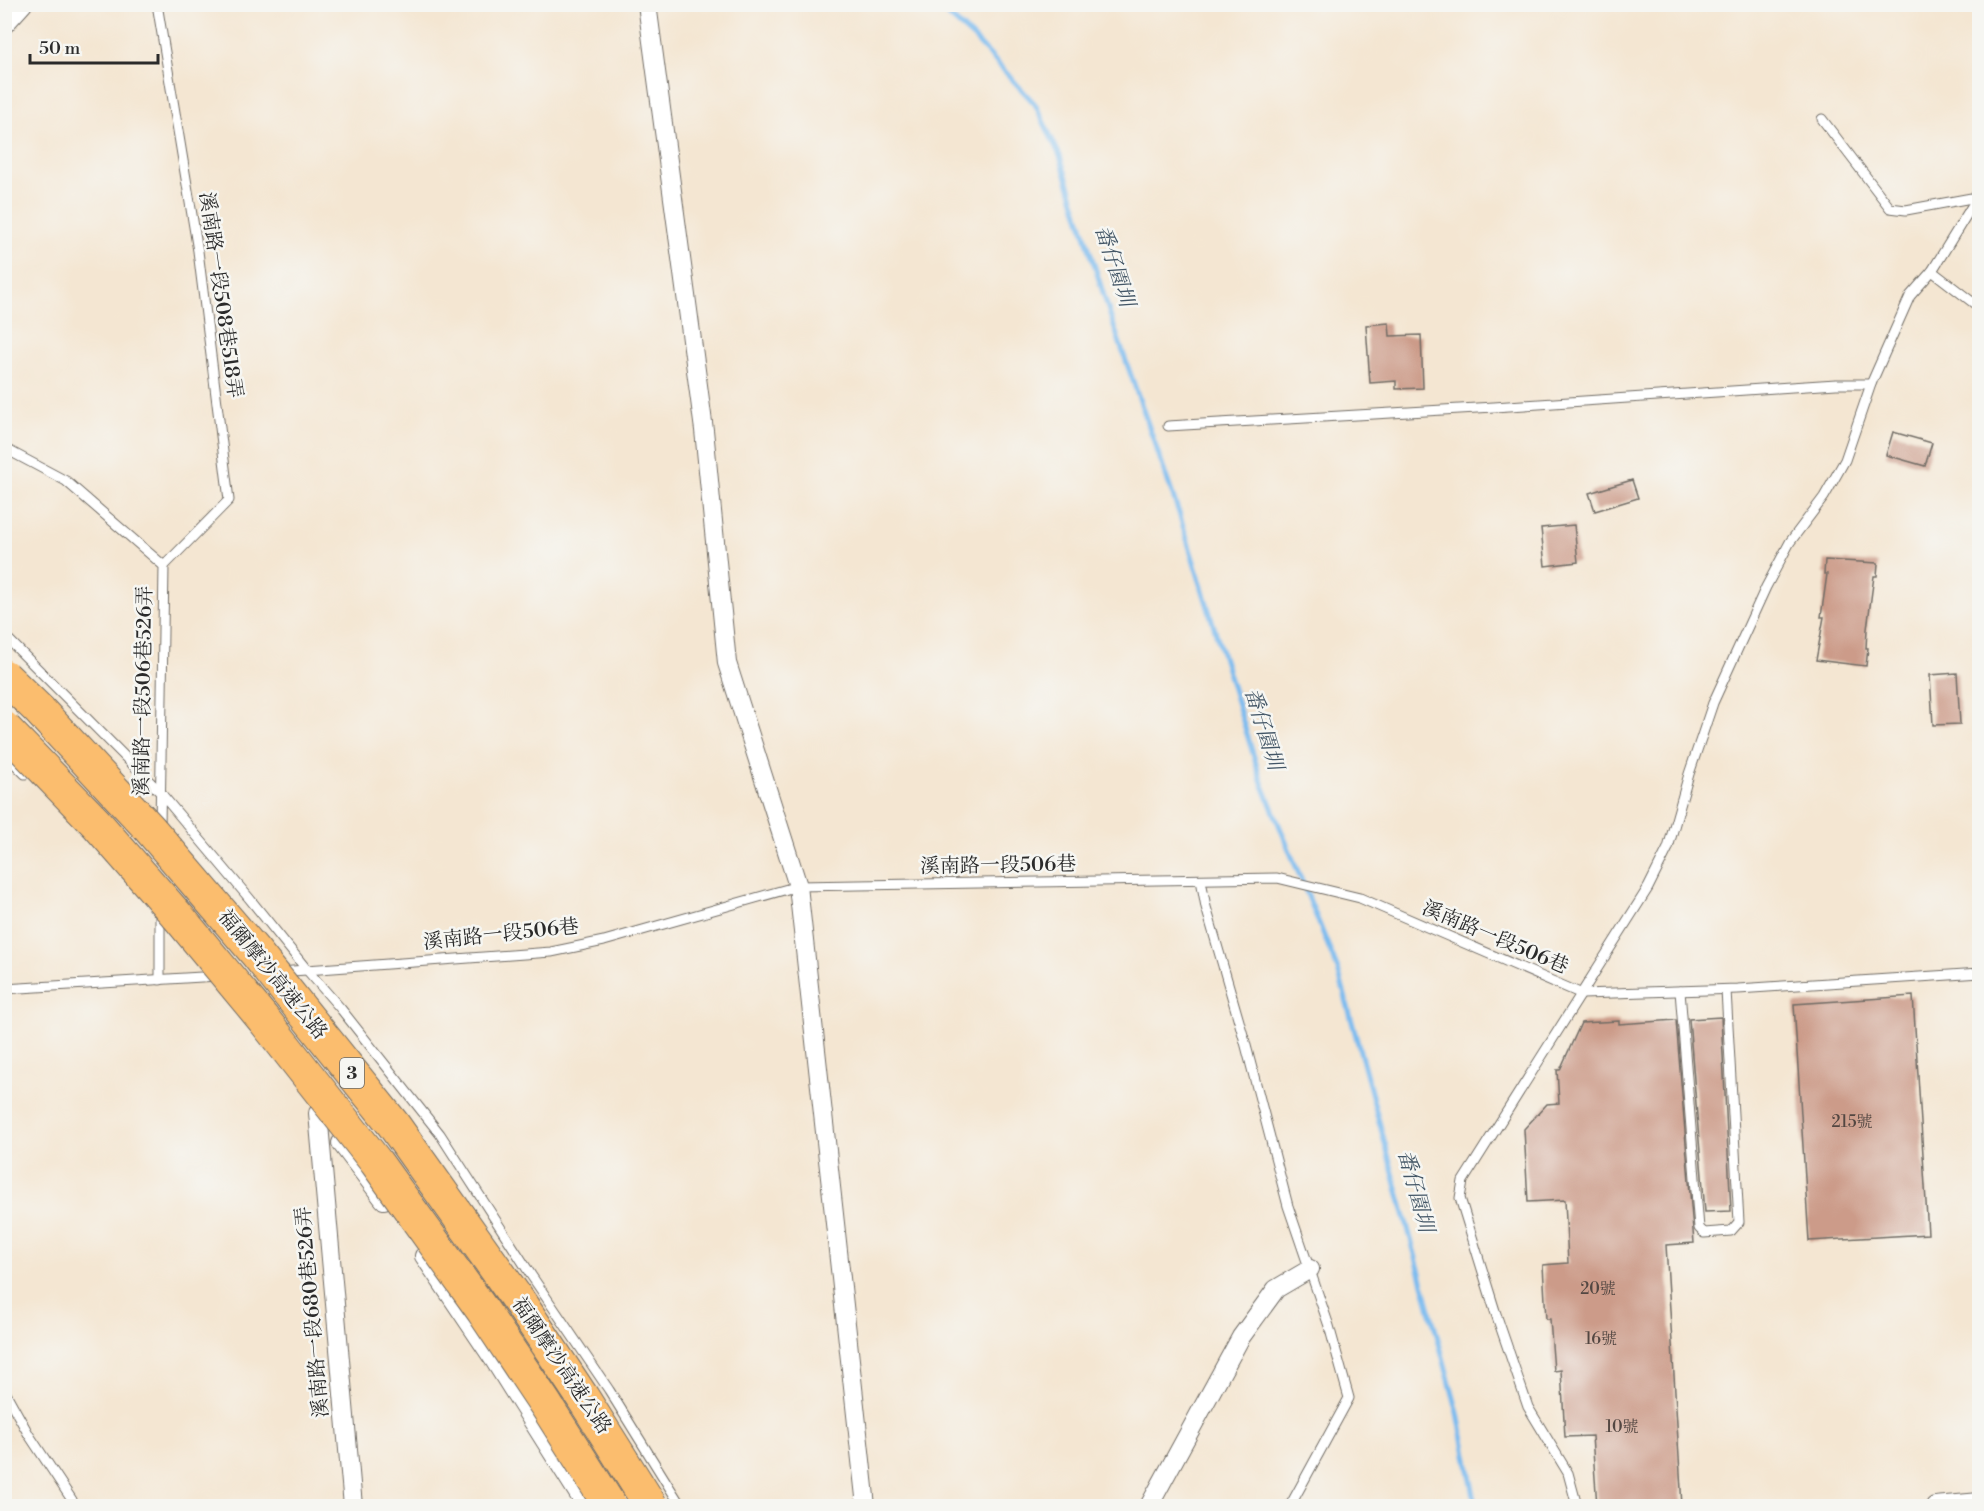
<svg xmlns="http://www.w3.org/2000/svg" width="1984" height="1511" font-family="'Libre Bodoni','Noto Serif TC',serif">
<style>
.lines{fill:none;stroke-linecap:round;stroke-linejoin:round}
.stream{stroke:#7abbef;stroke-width:5}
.building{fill:#cc9b89}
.lane-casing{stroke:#716c65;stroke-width:11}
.street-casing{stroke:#716c65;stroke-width:20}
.lane{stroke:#fff;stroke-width:9}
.street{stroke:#fff;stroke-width:18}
.highway-bridge-casing{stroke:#716c65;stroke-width:35;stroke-linecap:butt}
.highway-bridge{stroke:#fbbd6e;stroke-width:33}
.labels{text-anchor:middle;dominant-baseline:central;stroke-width:5;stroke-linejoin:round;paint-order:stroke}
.number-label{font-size:16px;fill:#534742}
.shield{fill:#f6f6f2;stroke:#686867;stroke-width:1.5}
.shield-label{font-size:18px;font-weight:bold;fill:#2b2b2b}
.street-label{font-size:20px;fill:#2b2b2b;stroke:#f6f6f2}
.water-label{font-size:21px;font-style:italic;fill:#435666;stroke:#f6f6f2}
</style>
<rect width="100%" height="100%" fill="#f6f6f2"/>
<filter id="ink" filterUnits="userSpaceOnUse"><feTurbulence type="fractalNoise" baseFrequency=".0167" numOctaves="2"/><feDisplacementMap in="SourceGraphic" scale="12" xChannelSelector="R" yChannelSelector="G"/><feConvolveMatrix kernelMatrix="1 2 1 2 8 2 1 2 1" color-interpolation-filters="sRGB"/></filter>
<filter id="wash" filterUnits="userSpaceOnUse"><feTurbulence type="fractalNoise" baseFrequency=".008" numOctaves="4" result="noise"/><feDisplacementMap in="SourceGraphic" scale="24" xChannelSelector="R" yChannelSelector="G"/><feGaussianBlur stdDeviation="1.35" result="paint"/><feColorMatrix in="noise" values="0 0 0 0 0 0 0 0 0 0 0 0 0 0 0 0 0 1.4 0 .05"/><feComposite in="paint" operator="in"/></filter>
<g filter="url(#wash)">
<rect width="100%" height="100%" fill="#f4e6d2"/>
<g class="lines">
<polyline class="stream" points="935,4 973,37 1035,104 1060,156 1111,318 1179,513 1262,783 1338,970 1458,1413 1476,1506"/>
</g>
<g id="blocks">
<g class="building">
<polygon points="1389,323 1390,336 1421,335 1423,388 1396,389 1396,381 1370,383 1366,325"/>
<polygon points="1893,432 1932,443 1925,466 1886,455"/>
<polygon points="1632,480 1638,498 1595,511 1589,493"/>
<polygon points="1574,525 1578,562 1545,566 1541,528"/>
<polygon points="1825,560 1878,563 1877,576 1874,576 1867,629 1866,648 1868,648 1866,666 1816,660 1824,617 1821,617 1827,574 1824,574"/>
<polygon points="1957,673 1960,724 1933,725 1930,675"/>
<polygon points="1913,996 1928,1234 1809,1241 1794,1004"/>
<polygon points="1721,1017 1731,1211 1705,1212 1689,1019"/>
<polygon points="1676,1020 1694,1243 1666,1245 1682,1506 1597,1506 1592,1436 1565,1437 1561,1370 1554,1371 1550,1319 1546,1319 1543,1265 1568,1263 1565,1200 1528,1202 1524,1129 1547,1104 1559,1103 1557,1070 1560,1070 1581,1023 1619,1021 1619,1024"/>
</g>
</g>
</g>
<g filter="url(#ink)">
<use href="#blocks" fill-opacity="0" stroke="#716c65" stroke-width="1.5"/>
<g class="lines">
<defs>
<g id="lane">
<polyline points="157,4 198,251 229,500 164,566"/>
<polyline points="1822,119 1890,208 1906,210 1977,197"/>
<polyline points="1932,271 1980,308"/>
<polyline points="1168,426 1494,407 1836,384 1871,384"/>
<polyline points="4,448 66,481 164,566 160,826"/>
<polyline points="4,635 159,791 249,898 307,970 341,1009 440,1134 531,1275 609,1390 681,1506"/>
<polyline points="4,753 25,774"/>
<polyline points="1201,880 1206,907 1245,1042 1288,1206 1329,1326 1349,1398 1290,1506"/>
<polyline points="279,972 551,952 604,941 798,886 1277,878 1360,898 1582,994 1738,989 1980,973"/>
<polyline points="160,980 160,909"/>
<polyline points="4,989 218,976"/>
<polyline points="1680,991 1699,1228 1704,1233 1731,1231 1739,1222 1726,990"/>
<polyline points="4,1390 29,1435 72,1500 73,1506"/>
<polyline points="1577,1506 1568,1473 1528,1407 1495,1311 1460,1198 1463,1181 1648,888 1668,848 1689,774 1713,703 1766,587 1790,542 1824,497 1845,460 1871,384 1910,296 1932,271 1980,193"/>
</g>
<g id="street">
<polyline points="647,4 704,430 727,663 798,886 866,1506"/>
<polyline points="4,25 23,4"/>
<polyline points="318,1113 353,1506"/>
<polyline points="341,1143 384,1200"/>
<polyline points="424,1256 494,1360 586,1506"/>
<polyline points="1149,1506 1241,1337 1276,1289 1310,1269"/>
<polyline points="1935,1506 1980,1502"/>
</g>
</defs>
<use href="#lane" class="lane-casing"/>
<use href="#street" class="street-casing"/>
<use href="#lane" class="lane"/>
<use href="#street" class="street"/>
<defs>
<g id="highway-bridge">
<polyline points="4,676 39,710 149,828 256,953 393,1124 520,1303 583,1398 651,1506"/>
<polyline points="4,728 96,823 181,920 264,1020 376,1162 483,1311 546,1405 610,1506"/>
</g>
</defs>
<use href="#highway-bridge" class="highway-bridge-casing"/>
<use href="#highway-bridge" class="highway-bridge"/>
</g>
</g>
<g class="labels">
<g class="number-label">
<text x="1852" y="1122">215號</text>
<text x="1598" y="1289">20號</text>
<text x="1601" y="1339">16號</text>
<text x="1622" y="1427">10號</text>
</g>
<rect class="shield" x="340" y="1058" width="24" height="30" rx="4.5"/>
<g class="shield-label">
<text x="352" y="1073">3</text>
</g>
<g class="street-label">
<text transform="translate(220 295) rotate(82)">溪南路一段508巷518弄</text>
<text transform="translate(144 691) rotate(-89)">溪南路一段506巷526弄</text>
<text transform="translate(998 866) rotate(-1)">溪南路一段506巷</text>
<text transform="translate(501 935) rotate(-6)">溪南路一段506巷</text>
<text transform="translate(1495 938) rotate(23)">溪南路一段506巷</text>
<text transform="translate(272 975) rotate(51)">福爾摩沙高速公路</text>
<text transform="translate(313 1312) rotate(-95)">溪南路一段680巷526弄</text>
<text transform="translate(561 1366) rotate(56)">福爾摩沙高速公路</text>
</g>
<g class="water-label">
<text transform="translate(1114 266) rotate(72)">番仔園圳</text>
<text transform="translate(1263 729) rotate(73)">番仔園圳</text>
<text transform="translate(1415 1191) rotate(75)">番仔園圳</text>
</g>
</g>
<rect width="1984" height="1511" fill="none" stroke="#f6f6f2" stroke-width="24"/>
<path d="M30 54v9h128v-9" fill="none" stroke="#2b2b2b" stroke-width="3"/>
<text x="39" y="54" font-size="18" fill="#2b2b2b" stroke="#f6f6f2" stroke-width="4.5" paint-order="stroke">50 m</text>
</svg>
